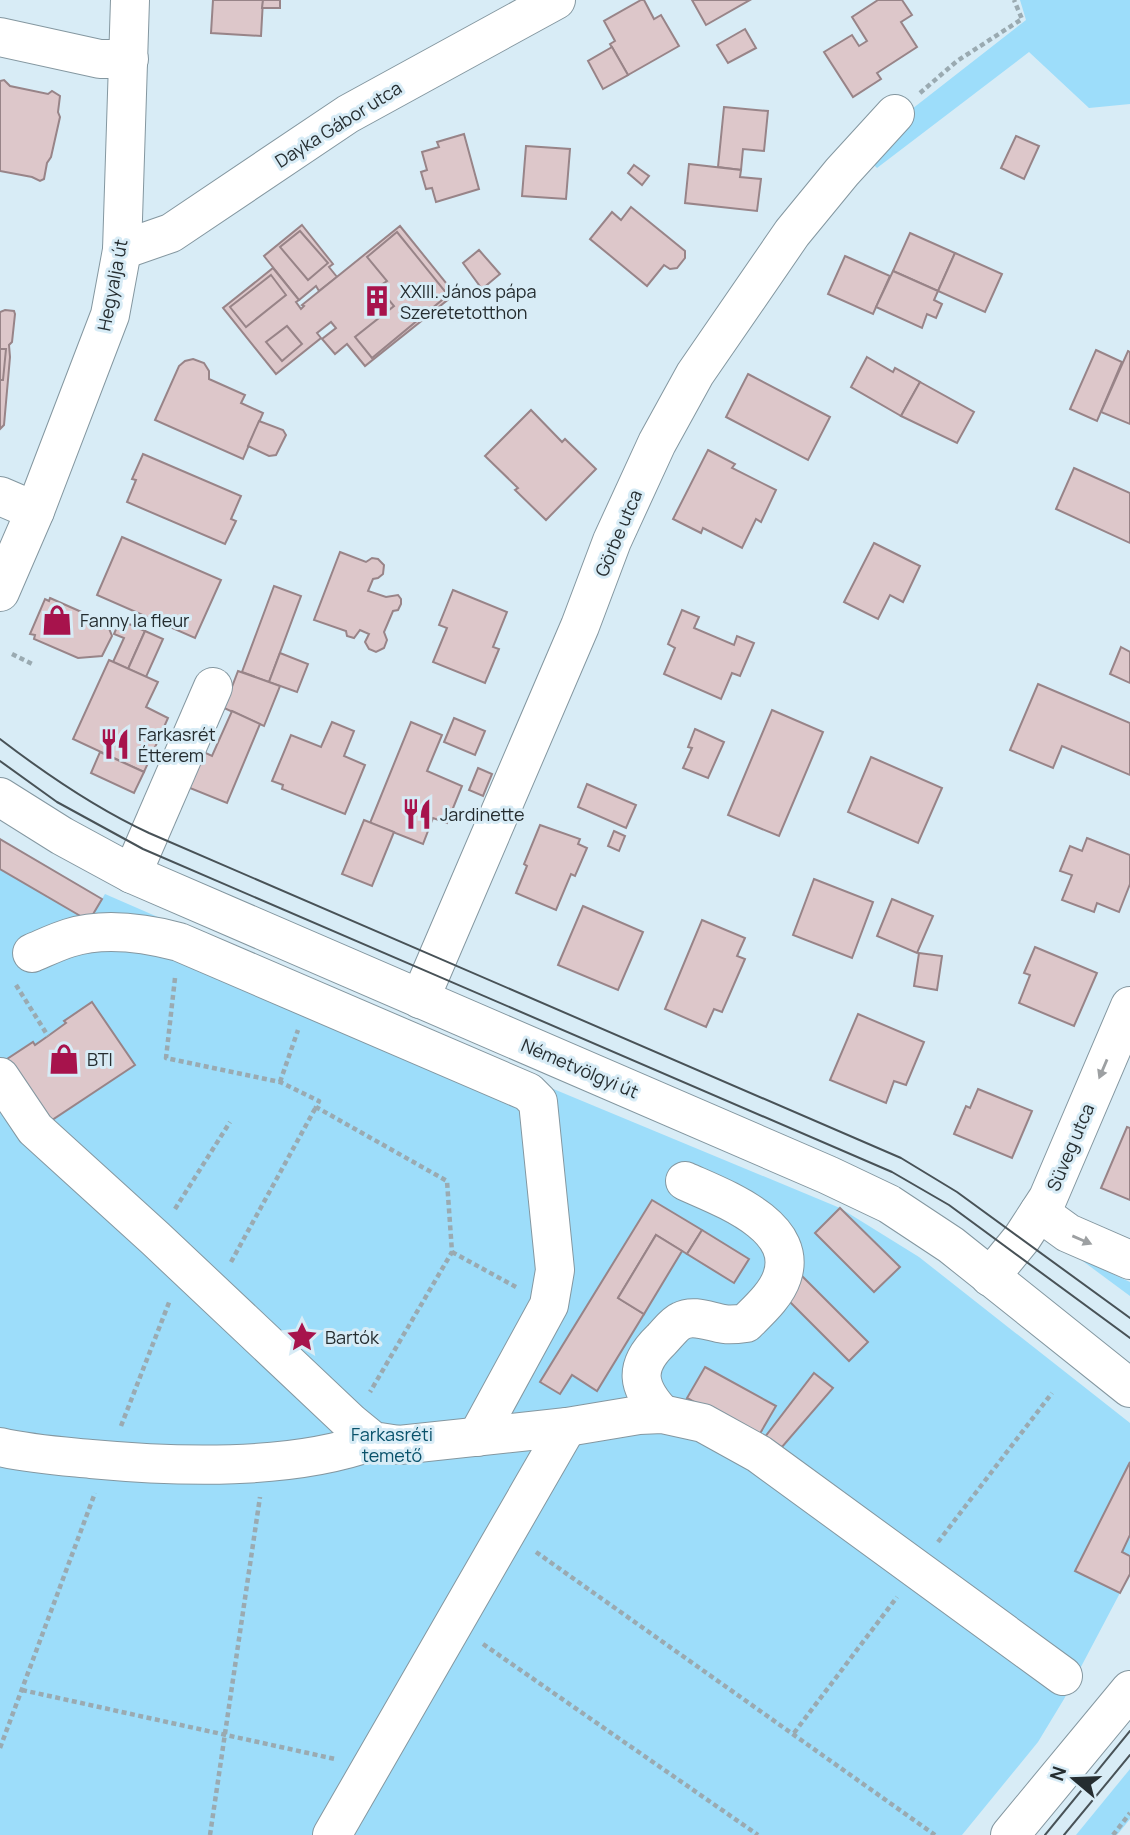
<svg xmlns="http://www.w3.org/2000/svg" width="1130" height="1835" font-family="Manrope,sans-serif">
<style>
.green{fill:#9dddfa}
.building{fill:#ddc7ca;stroke:#988488;stroke-width:2}
.lines{fill:none;stroke-linecap:round;stroke-linejoin:round}
.minor-casing{stroke:#8497a0;stroke-width:40}
.path{stroke:#9aaab1;stroke-width:4.5;stroke-dasharray:5 3.5;stroke-linecap:butt}
.minor{stroke:#fff;stroke-width:38}
.tram{stroke:#485257;stroke-width:2}
.oneway{fill:#9da0a2}
.labels{text-anchor:middle;dominant-baseline:central;stroke-width:6;stroke-linejoin:round;paint-order:stroke}
.street-label{font-size:18px;fill:#252d30;stroke:#d8ecf6}
.poi-label{font-size:18px;fill:#252d30;stroke:#d8ecf6;text-anchor:start}
.park-label{font-size:18px;fill:#09526b;stroke:#d8ecf6}
</style>
<rect width="100%" height="100%" fill="#d8ecf6"/>
<g class="green">
<polygon points="1020,0 1130,0 1130,104 1089,108 1029,52 877,168 866,157 903,116 1026,20"/>
<polygon points="0,839 102,899 105,894 551,1088 840,1208 919,1257 1130,1423 1130,1574 1064,1699 1038,1742 962,1835 0,1835"/>
<polygon points="1080,1259 1130,1282 1130,1296"/>
<polygon points="1130,1769 1130,1819 1117,1835 1076,1835"/>
</g>
<g class="building">
<polygon points="213,0 263,0 261,36 211,33"/>
<polygon points="263,0 280,0 280,8 262,8"/>
<polygon points="641,0 644,0 654,19 661,15 679,46 628,75 610,44 615,41 604,21"/>
<polygon points="692,0 750,0 706,25"/>
<polygon points="878,0 902,0 912,15 901,22 917,47 877,73 881,79 853,97 824,52 852,35 859,46 867,41 852,17"/>
<polygon points="745,29 756,48 728,63 717,45"/>
<polygon points="612,47 628,75 603,89 588,61"/>
<polygon points="4,80 10,86 48,94 52,91 60,96 58,112 60,117 51,157 47,163 44,179 40,181 32,177 0,171 0,81"/>
<polygon points="724,107 768,111 764,151 743,149 741,170 718,167"/>
<polygon points="464,134 479,189 436,202 432,188 426,189 421,172 427,170 422,152 439,147 437,142"/>
<polygon points="1016,136 1039,146 1024,179 1001,168"/>
<polygon points="526,146 570,149 566,199 522,196"/>
<polygon points="689,164 741,170 740,177 761,179 757,211 685,203"/>
<polygon points="634,165 649,176 642,185 628,173"/>
<polygon points="631,207 685,251 685,258 677,268 670,269 664,265 647,286 590,239 612,212 621,220"/>
<polygon points="302,225 333,264 329,267 337,277 319,291 316,286 299,300 264,256"/>
<polygon points="400,226 455,294 365,366 347,344 335,354 322,339 336,328 331,322 317,333 321,338 276,374 223,308 273,268 299,300 296,302 301,309 304,306 302,305"/>
<polygon points="300,231 328,263 308,280 280,247"/>
<polygon points="397,232 448,295 372,358 355,337 394,306 378,287 387,281 367,257"/>
<polygon points="910,233 955,253 938,291 893,271"/>
<polygon points="479,250 500,274 482,289 463,263"/>
<polygon points="955,253 1002,274 985,312 938,291"/>
<polygon points="845,256 890,276 873,314 828,294"/>
<polygon points="893,271 938,291 934,300 942,304 936,318 927,314 922,328 876,307"/>
<polygon points="271,275 286,295 246,327 230,307"/>
<polygon points="5,310 14,311 15,314 12,342 9,345 10,357 4,425 0,429 0,312"/>
<polygon points="287,326 302,344 282,361 266,342"/>
<polygon points="0,349 6,349 3,380 0,380"/>
<polygon points="1096,350 1122,362 1097,421 1070,409"/>
<polygon points="1128,351 1130,352 1130,424 1101,412"/>
<polygon points="867,357 893,372 895,368 920,382 901,416 851,387"/>
<polygon points="193,359 204,363 209,371 209,379 245,395 241,403 263,413 243,459 155,420 179,366 185,361"/>
<polygon points="748,374 830,417 808,460 726,417"/>
<polygon points="920,382 974,412 957,443 901,416"/>
<polygon points="531,410 562,442 565,439 596,469 546,520 515,490 518,488 485,456"/>
<polygon points="259,421 283,430 286,435 276,455 269,456 248,446"/>
<polygon points="708,450 735,464 732,468 776,490 761,522 756,519 742,548 703,528 701,533 673,519"/>
<polygon points="143,454 241,496 231,519 236,521 225,544 127,502 136,480 132,479"/>
<polygon points="1074,468 1130,493 1130,543 1056,509"/>
<polygon points="122,537 221,580 195,638 97,595"/>
<polygon points="874,543 920,566 903,602 890,595 878,619 844,602"/>
<polygon points="340,552 366,562 372,558 378,559 384,565 383,574 378,578 373,579 368,591 386,597 398,595 401,599 401,604 398,610 393,611 384,632 387,640 384,648 376,652 369,649 365,642 369,634 360,630 354,638 347,636 346,631 314,620"/>
<polygon points="274,586 301,596 269,682 242,672"/>
<polygon points="453,590 507,612 493,647 499,649 485,683 433,662 447,628 439,625"/>
<polygon points="50,598 95,618 108,626 112,636 102,656 78,658 34,639 35,635 30,634 45,599 49,601"/>
<polygon points="682,610 699,617 694,628 734,645 737,636 754,643 740,676 732,673 721,699 664,674 675,648 668,644"/>
<polygon points="120,620 145,631 128,669 113,662 124,638 114,634"/>
<polygon points="145,631 163,639 146,677 128,669"/>
<polygon points="1121,647 1130,652 1130,683 1110,674"/>
<polygon points="280,653 308,664 297,692 269,682"/>
<polygon points="109,660 158,682 146,707 168,718 144,772 73,739"/>
<polygon points="238,671 280,686 264,726 224,708"/>
<polygon points="1038,684 1130,723 1130,775 1062,746 1053,768 1010,750"/>
<polygon points="772,710 823,732 779,836 728,815"/>
<polygon points="232,711 260,724 227,803 180,784 195,748 212,756"/>
<polygon points="454,718 485,731 475,755 444,742"/>
<polygon points="332,722 354,731 344,756 365,765 345,814 282,789 283,785 272,781 291,735 321,747"/>
<polygon points="411,722 442,735 427,771 462,786 447,823 433,818 423,844 370,823"/>
<polygon points="695,729 724,742 708,778 683,768 692,748 688,747"/>
<polygon points="100,752 144,772 134,793 91,773"/>
<polygon points="871,757 942,788 918,843 848,812"/>
<polygon points="478,768 492,774 483,796 469,790"/>
<polygon points="587,784 636,805 626,828 578,807"/>
<polygon points="364,820 394,832 372,886 342,874"/>
<polygon points="540,825 580,839 578,844 587,848 575,876 571,874 556,910 516,893 527,866 524,864"/>
<polygon points="614,831 625,836 619,851 608,846"/>
<polygon points="1087,838 1130,855 1130,884 1119,912 1097,903 1094,912 1062,900 1072,875 1060,871 1070,846 1082,851"/>
<polygon points="0,839 102,899 89,921 0,869"/>
<polygon points="814,879 873,902 852,958 793,935"/>
<polygon points="892,899 933,916 917,953 877,936"/>
<polygon points="583,906 643,932 618,990 558,965"/>
<polygon points="702,920 745,938 737,956 745,959 722,1012 714,1009 706,1027 665,1009"/>
<polygon points="1035,947 1097,973 1074,1026 1019,1003 1030,975 1024,973"/>
<polygon points="919,953 942,956 937,990 914,986"/>
<polygon points="92,1002 135,1065 46,1124 4,1061 33,1042 35,1045 48,1036 66,1023 64,1021"/>
<polygon points="858,1014 924,1042 906,1085 894,1081 886,1103 830,1080"/>
<polygon points="978,1089 1032,1111 1012,1158 954,1134 966,1106 970,1108"/>
<polygon points="1127,1127 1130,1128 1130,1200 1101,1188"/>
<polygon points="652,1200 702,1230 687,1254 656,1235 618,1298 644,1314 597,1391 572,1375 560,1394 540,1382"/>
<polygon points="840,1208 900,1267 874,1292 815,1233"/>
<polygon points="702,1230 749,1259 734,1283 687,1254"/>
<polygon points="656,1235 682,1251 644,1314 618,1298"/>
<polygon points="800,1274 868,1342 849,1361 781,1293"/>
<polygon points="705,1367 776,1406 758,1437 687,1398"/>
<polygon points="814,1373 833,1388 782,1447 765,1437"/>
<polygon points="1130,1462 1130,1535 1122,1552 1130,1556 1130,1574 1120,1593 1075,1571"/>
</g>
<g class="lines">
<defs>
<g id="minor">
<polyline points="0,37 100,59 129,59"/>
<polyline points="122,250 171,233 348,114 556,0"/>
<polyline points="0,496 35,511"/>
<polyline points="0,592 35,511 110,315 122,250 130,0"/>
<polyline points="0,797 62,836 132,874 828,1175 889,1204 951,1245 1130,1388"/>
<polyline points="132,874 213,687"/>
<path d="M32,953c12,-5 24,-11 37,-15 35,-11 76,-5 110,4l349,150 10,10 17,168 -6,35 -72,132"/>
<polyline points="420,999 580,626 612,541 657,443 695,374 792,233 842,172 895,114"/>
<polyline points="0,1077 35,1129 156,1239 351,1423 373,1441 399,1445 567,1427 639,1415 662,1414 703,1423 759,1454 1063,1676"/>
<polyline points="1039,1212 1068,1233 1130,1260"/>
<polyline points="990,1277 1022,1238 1048,1198 1130,1006"/>
<path d="M662,1414c-25,-27 -29,-47 -1,-74 6,-6 13,-16 20,-19 13,-7 29,1 43,3 7,1 15,0 22,-1 13,-13 30,-28 36,-46 18,-52 -62,-80 -97,-96"/>
<path d="M0,1447c30,7 60,9 91,12 87,8 199,12 282,-18"/>
<polyline points="332,1835 567,1427"/>
<polyline points="1010,1835 1130,1690"/>
</g>
</defs>
<use href="#minor" class="minor-casing"/>
<g class="path">
<polyline points="920,93 957,61 1022,19 1014,0"/>
<polyline points="12,654 34,665"/>
<polyline points="175,978 166,1058 280,1082 319,1101 316,1107 447,1181 452,1252 370,1392"/>
<polyline points="16,985 48,1036"/>
<polyline points="280,1082 298,1030"/>
<polyline points="175,1209 230,1122"/>
<polyline points="452,1252 516,1287"/>
<polyline points="231,1262 316,1107"/>
<polyline points="121,1426 170,1300"/>
<polyline points="938,1542 1052,1393"/>
<polyline points="536,1552 935,1835"/>
<polyline points="483,1644 758,1835"/>
<polyline points="22,1690 335,1759"/>
<polyline points="794,1733 897,1597"/>
<polyline points="0,1748 95,1493"/>
<polyline points="210,1835 260,1497"/>
<polyline points="1113,1835 1130,1813"/>
</g>
<use href="#minor" class="minor"/>
<g class="tram">
<path d="M0,739c47,36 95,69 149,94l752,325 56,34 173,126"/>
<polyline points="0,761 57,802 143,849 892,1172 949,1205 1130,1338"/>
<polyline points="1045,1835 1130,1731"/>
<polyline points="1064,1835 1130,1755"/>
</g>
</g>
<defs><path id="oneway-solid" d="M-6-.8H1V-3.2L6.5 0L1 3.2V.8H-6Z" transform="scale(1.75)"/></defs>
<g class="oneway">
<use href="#oneway-solid" transform="translate(1103 1069) rotate(113)"/>
<use href="#oneway-solid" transform="translate(1082 1240) rotate(23)"/>
</g>
<defs>
<symbol id="building-bare" viewBox="-9 -9 18 18"><path d="M-4-6H4V6H1V3H-1V6H-4ZM-2.5-4.3h1.7v1.8h-1.7ZM.8-4.3h1.7v1.8H.8ZM-2.5-1h1.7V.8h-1.7ZM.8-1h1.7V.8H.8Z" fill="#a7134c" stroke="#d8ecf6" stroke-width="2.5" paint-order="stroke"/></symbol>
<symbol id="shop-bare" viewBox="-9 -9 18 18"><path d="M-5-2.5h2.3a2.7 3.5 0 0 1 5.4 0H5L5.5 6h-11ZM-1.5-2.5h3a1.5 2.3 0 0 0-3 0Z" fill="#a7134c" stroke="#d8ecf6" stroke-width="2.5" paint-order="stroke"/></symbol>
<symbol id="restaurant-bare" viewBox="-9 -9 18 18"><path d="M-5-6h1v4h1v-4h1v4h1v-4h1v5L-1.5 .5V6h-2V.5L-5-1ZM5-6V6H3V1.5H1.5Q1.5-4 5-6Z" fill="#a7134c" stroke="#d8ecf6" stroke-width="2.5" paint-order="stroke"/></symbol>
<symbol id="sight-bare" viewBox="-9 -9 18 18"><path d="M0-6L1.8-2.2L6-1.7L2.9 1.2L3.7 5.4L0 3.3L-3.7 5.4L-2.9 1.2L-6-1.7L-1.8-2.2Z" fill="#a7134c" stroke="#d8ecf6" stroke-width="2.5" paint-order="stroke"/></symbol>
</defs>
<g fill-rule="evenodd">
<use href="#building-bare" x="355" y="279" width="44" height="44"/>
<use href="#shop-bare" x="35" y="598" width="44" height="44"/>
<use href="#restaurant-bare" x="93" y="722" width="44" height="44"/>
<use href="#restaurant-bare" x="395" y="792" width="44" height="44"/>
<use href="#shop-bare" x="42" y="1037" width="44" height="44"/>
<use href="#sight-bare" x="280" y="1315" width="44" height="44"/>
</g>
<g class="labels">
<g class="street-label">
<text transform="translate(338 124) rotate(-32)">Dayka Gábor utca</text>
<text transform="translate(112 285) rotate(-79)">Hegyalja út</text>
<text transform="translate(618 533) rotate(-67)">Görbe utca</text>
<text transform="translate(580 1068) rotate(23)">Németvölgyi út</text>
<text transform="translate(1070 1147) rotate(-67)">Süveg utca</text>
</g>
<g class="poi-label">
<text x="400" y="291">XXIII. János pápa<tspan x="400" dy="21">Szeretetotthon</tspan></text>
<text x="80" y="620">Fanny la fleur</text>
<text x="138" y="734">Farkasrét<tspan x="138" dy="21">Étterem</tspan></text>
<text x="440" y="814">Jardinette</text>
<text x="87" y="1059">BTI</text>
<text x="325" y="1337">Bartók</text>
</g>
<g class="park-label">
<text x="392" y="1434">Farkasréti<tspan x="392" dy="21">temető</tspan></text>
</g>
</g>
<g transform="translate(1074 1779) rotate(289)" stroke="#d8ecf6" stroke-width="5" paint-order="stroke">
<path d="M0-5L12 26L0 18L-12 26Z" fill="#252d30"/>
<text y="-10" font-size="19" font-weight="bold" text-anchor="middle" fill="#252d30">N</text>
</g>
</svg>
